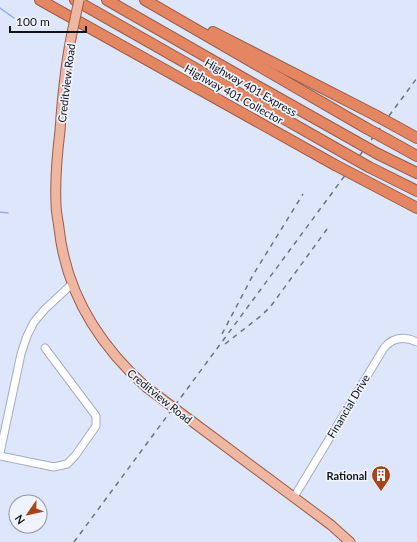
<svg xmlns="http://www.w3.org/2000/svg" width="417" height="542" font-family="Lato,sans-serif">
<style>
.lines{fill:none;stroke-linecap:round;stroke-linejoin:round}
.stream{stroke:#92aef2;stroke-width:1.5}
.minor-casing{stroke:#a4acc0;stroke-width:9}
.major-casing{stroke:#9a5e49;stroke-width:11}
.highway-casing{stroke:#9a5e49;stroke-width:12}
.minor{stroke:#fff;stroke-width:7}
.major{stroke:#efb6a1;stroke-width:9}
.highway{stroke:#e48662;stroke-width:10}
.rail{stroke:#6d7381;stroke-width:1.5;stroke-dasharray:5 5;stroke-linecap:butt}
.major-bridge-casing{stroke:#9a5e49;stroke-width:11;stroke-linecap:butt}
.highway-bridge-casing{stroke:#9a5e49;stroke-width:12;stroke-linecap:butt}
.major-bridge{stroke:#efb6a1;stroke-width:9}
.highway-bridge{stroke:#e48662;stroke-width:10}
.labels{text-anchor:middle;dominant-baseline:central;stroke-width:3.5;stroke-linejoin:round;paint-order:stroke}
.street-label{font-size:11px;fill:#10131a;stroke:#f0f3fc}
.poi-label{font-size:11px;font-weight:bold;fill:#10131a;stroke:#f0f3fc;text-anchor:end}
</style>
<rect width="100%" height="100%" fill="#dde6fb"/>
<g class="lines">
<g class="stream">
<polyline points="0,8 14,18"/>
<polyline points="0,212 8,213"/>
</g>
<defs>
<g id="minor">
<polyline points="0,453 21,354 27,336 34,322 45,309 72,284"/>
<polyline points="0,456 54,467 67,464 75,456 96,426 96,416 45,348"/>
<path d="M294,497l90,-149c9,-11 20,-12 33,-6"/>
</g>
<path id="major" d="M71,38c-6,31 -9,62 -11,93 -3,24 -5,49 -4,73 0,8 2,16 3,24 7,65 39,116 87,159l185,138 19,17"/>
<g id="highway">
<polyline points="40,0 335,165"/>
<polyline points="75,0 346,154"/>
<polyline points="107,0 252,83 355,141"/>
<polyline points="145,0 366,128"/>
<polyline points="213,32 375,115"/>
<polyline points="397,127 417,138"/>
<polyline points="388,140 417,156"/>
<polyline points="378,154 417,173"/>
<polyline points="369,167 417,191"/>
<polyline points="360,178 417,208"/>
</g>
</defs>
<use href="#minor" class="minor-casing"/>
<use href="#major" class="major-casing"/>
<use href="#highway" class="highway-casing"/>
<use href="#minor" class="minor"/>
<use href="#major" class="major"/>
<use href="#highway" class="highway"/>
<g class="rail">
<polyline points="222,334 253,275 303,194"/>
<polyline points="225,344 262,315 271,306 330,225"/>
<polyline points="74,542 417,78"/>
</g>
<defs>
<polyline id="major-bridge" points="71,38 79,0"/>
<g id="highway-bridge">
<polyline points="375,115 397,127"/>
<polyline points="366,128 388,140"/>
<polyline points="355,141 378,154"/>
<polyline points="346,154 369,167"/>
<polyline points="335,165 360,178"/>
</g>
</defs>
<use href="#major-bridge" class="major-bridge-casing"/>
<use href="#highway-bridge" class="highway-bridge-casing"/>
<use href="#major-bridge" class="major-bridge"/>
<use href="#highway-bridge" class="highway-bridge"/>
</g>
<defs>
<symbol id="building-pin" viewBox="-11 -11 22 30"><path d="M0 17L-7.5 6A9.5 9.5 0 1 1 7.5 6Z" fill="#a94417" stroke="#f0f3fc"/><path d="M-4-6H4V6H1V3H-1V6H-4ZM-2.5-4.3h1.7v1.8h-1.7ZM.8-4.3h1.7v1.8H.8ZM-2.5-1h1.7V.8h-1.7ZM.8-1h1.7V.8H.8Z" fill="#fff"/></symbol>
</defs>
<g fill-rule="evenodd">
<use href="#building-pin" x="370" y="464" width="22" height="30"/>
</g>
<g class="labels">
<g class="street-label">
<text transform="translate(66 83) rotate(-83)">Creditview Road</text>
<text transform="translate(251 87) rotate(30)">Highway 401 Express</text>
<text transform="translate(234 94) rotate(29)">Highway 401 Collector</text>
<text transform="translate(160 396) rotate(39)">Creditview Road</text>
<text transform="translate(348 406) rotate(-59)">Financial Drive</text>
</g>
<g class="poi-label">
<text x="367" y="475">Rational</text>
</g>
</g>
<g transform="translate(28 514) rotate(236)"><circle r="19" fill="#f0f3fc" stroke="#9699a2"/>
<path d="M0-3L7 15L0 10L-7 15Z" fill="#a94417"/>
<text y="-6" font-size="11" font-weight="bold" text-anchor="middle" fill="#10131a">N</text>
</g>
<path d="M10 26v6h76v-6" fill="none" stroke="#10131a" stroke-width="2"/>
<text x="16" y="26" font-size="12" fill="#10131a" stroke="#f0f3fc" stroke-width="3" paint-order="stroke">100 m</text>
</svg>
